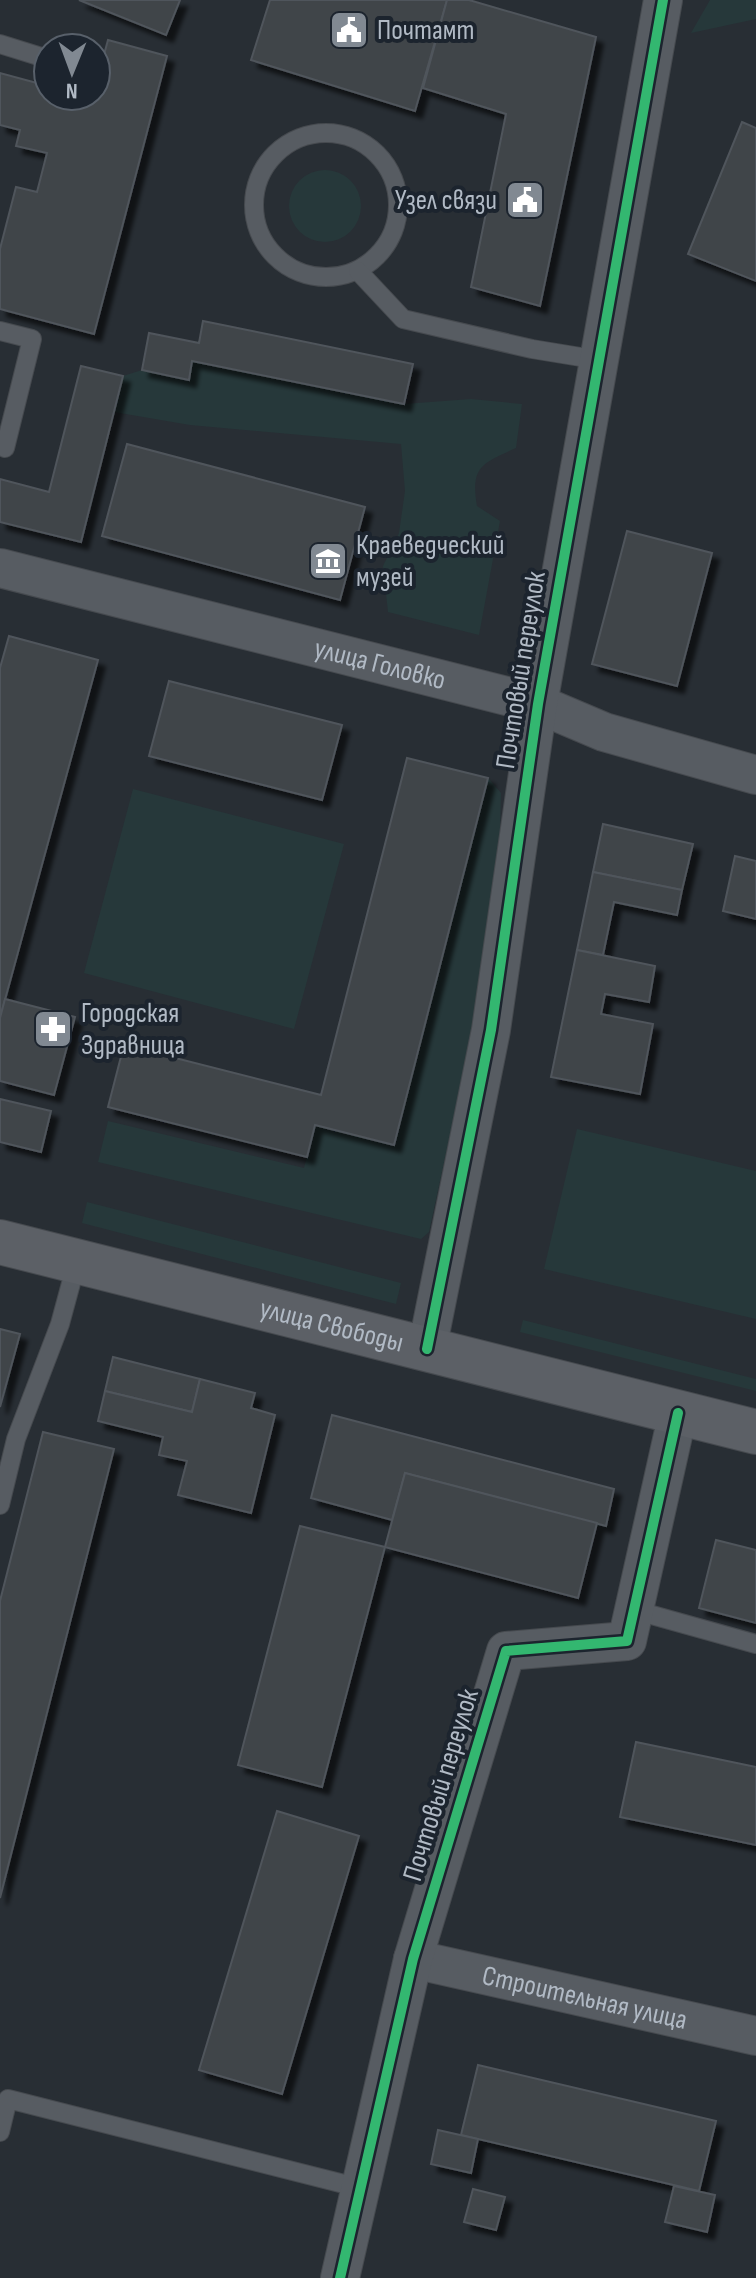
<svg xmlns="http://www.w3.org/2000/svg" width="756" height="2278" font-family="'Sofia Sans Condensed',sans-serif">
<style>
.green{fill:#26383a}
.building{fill:#40454a;stroke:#50555b;stroke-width:2;filter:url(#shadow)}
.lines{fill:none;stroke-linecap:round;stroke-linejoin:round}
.service-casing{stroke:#464a4f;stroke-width:20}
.minor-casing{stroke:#464a4f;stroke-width:40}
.secondary-casing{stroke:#464a4f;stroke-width:46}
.service{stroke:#575c62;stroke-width:18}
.minor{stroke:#575c62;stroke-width:38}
.secondary{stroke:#5c6066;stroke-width:44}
.cycleway-casing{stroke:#1c242e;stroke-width:15}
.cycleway{stroke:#33b770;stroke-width:10}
.labels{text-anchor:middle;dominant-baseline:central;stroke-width:8;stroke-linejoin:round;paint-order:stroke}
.poi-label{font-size:28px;fill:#b1bac5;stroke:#1c242e;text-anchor:start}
.street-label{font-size:28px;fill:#b1bac5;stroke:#1c242e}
</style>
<defs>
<filter id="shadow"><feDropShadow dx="7" dy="7" stdDeviation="2" flood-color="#0009"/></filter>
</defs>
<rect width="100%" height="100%" fill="#282e34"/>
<g class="green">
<polygon points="710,0 756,0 756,19 691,33"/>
<circle cx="325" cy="206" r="36"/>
<path d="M192,361l212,43 67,-5 51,5 -6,44c-33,15 -46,18 -39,58l23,15 -21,114 -91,-23 -5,-46 16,-33 6,-42 -4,-47 -211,-19 -76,-13 9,-36 19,-6 46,10z"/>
<polygon points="488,778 501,793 500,831 483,982 429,1232 421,1239 98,1162 108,1121 304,1168 315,1125 394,1144"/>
<polygon points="133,789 344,844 294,1029 84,973"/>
<polygon points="577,1129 756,1171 756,1319 544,1269"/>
<polygon points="87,1202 401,1283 396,1304 82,1223"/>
<polygon points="523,1320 756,1379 756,1391 520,1332"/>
</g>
<g class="building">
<polygon points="79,0 180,0 166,35"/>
<polygon points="270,0 447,0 415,111 251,60"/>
<polygon points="447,0 469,0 596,37 540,306 471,287 506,114 423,88"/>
<polygon points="108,40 167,56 94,334 0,309 0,249 16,187 37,192 47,153 16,146 20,130 0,125 0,73 48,86 48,96 92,98 96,96 96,84"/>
<polygon points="742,122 756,128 756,281 688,254"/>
<polygon points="203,321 413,364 404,404 192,361 189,380 142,370 149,333 199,343"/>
<polygon points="81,366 123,376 81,542 0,522 0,479 49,492"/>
<polygon points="127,444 365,507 340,600 102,536"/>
<polygon points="627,531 712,553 677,686 592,664"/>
<polygon points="9,636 98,660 0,1018 0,668"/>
<polygon points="169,681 342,725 322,800 149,756"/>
<polygon points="407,758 488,778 394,1145 315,1125 307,1157 108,1107 124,1045 321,1095"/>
<polygon points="603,824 693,844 682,890 593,872"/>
<polygon points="735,856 756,861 756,919 723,911"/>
<polygon points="593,872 682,890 677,915 614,902 603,955 577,950"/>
<polygon points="577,950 655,966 649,1002 605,994 601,1014 653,1024 640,1094 551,1077"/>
<polygon points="5,999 75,1017 54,1095 0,1081 0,1018"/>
<polygon points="0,1099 51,1111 41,1152 0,1142"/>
<polygon points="0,1329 20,1334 0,1407"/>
<polygon points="113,1357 200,1379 192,1412 105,1391"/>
<polygon points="200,1379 255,1393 251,1408 275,1415 251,1513 178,1495 187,1461 159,1455 163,1437 98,1421 105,1391 192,1412"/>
<polygon points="332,1415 614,1489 606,1526 405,1473 392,1520 311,1498"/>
<polygon points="43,1432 114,1449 0,1898 0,1601"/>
<polygon points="405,1473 597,1523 578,1598 385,1547"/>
<polygon points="300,1526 385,1547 322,1787 238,1765"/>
<polygon points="716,1540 756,1550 756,1623 699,1608"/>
<polygon points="636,1742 756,1767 756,1845 620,1817"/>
<polygon points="277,1811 359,1836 282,2094 199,2070"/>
<polygon points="478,2065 716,2121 699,2191 461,2135"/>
<polygon points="438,2130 478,2139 471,2173 431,2164"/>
<polygon points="674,2186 715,2195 707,2232 665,2222"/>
<polygon points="473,2189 505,2197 496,2230 464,2222"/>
</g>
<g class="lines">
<defs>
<g id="service">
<polyline points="0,44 48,59"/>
<circle cx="326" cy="205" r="72"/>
<polyline points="358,271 403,319 532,349 599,360"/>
<polyline points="0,331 32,339 5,448"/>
<polyline points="0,1505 16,1439 60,1324 77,1261"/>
<polyline points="634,1610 756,1644"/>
<polyline points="0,2132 8,2099 360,2188"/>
</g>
<g id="minor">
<path id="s1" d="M0,568l538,136 66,28 152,43"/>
<polyline points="427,1349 491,1030 538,704 663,0"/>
<path id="s2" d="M413,1959l343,77"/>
<polyline points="340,2278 413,1959 506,1651 627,1641 678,1413"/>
</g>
<g id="secondary">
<path id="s3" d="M0,1242l756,190"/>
</g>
</defs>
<use href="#service" class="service-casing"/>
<use href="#minor" class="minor-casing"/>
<use href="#secondary" class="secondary-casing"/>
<use href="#service" class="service"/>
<use href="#minor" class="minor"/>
<use href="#secondary" class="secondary"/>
<defs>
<g id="cycleway">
<polyline points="427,1349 491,1030 538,704 663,0"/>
<polyline points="340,2278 413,1959 506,1651 627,1641 678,1413"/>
</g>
</defs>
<use href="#cycleway" class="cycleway-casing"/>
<use href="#cycleway" class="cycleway"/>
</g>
<defs>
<symbol id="civic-square" viewBox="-11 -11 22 22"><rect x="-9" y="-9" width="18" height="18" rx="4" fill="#818992" stroke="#1c242e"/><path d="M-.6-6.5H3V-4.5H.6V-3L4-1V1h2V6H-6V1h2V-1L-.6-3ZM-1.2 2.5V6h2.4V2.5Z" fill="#fff"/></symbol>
<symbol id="museum-square" viewBox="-11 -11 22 22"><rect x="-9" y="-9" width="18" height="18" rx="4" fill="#818992" stroke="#1c242e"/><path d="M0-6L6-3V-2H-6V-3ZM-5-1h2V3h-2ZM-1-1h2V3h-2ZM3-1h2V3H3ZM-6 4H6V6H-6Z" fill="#fff"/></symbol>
<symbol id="pharmacy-square" viewBox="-11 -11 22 22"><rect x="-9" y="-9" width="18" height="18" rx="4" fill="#818992" stroke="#1c242e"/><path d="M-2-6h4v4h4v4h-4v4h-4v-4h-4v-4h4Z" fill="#fff"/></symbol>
</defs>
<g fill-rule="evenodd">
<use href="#civic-square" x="327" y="8" width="44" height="44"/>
<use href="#civic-square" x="503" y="178" width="44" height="44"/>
<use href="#museum-square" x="306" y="539" width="44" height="44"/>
<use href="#pharmacy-square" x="31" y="1007" width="44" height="44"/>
</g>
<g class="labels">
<g class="poi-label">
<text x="377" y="30">Почтамт</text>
<text x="497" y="200" text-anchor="end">Узел связи</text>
<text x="356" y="545">Краеведческий<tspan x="356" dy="32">музей</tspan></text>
<text x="81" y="1013">Городская<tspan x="81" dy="32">Здравница</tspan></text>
</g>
<g class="street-label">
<text stroke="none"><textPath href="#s1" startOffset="392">улица Головко</textPath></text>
<text transform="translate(521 670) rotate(-81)">Почтовый переулок</text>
<text stroke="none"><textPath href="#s3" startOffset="342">улица Свободы</textPath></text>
<text transform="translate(441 1785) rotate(-73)">Почтовый переулок</text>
<text stroke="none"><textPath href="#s2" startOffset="176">Строительная улица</textPath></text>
</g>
</g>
<g transform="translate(72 72) rotate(181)"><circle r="38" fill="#1c242e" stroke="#58606a" stroke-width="2"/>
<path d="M0-6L14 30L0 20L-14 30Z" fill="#818992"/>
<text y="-12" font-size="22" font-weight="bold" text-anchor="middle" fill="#b1bac5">N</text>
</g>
</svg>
